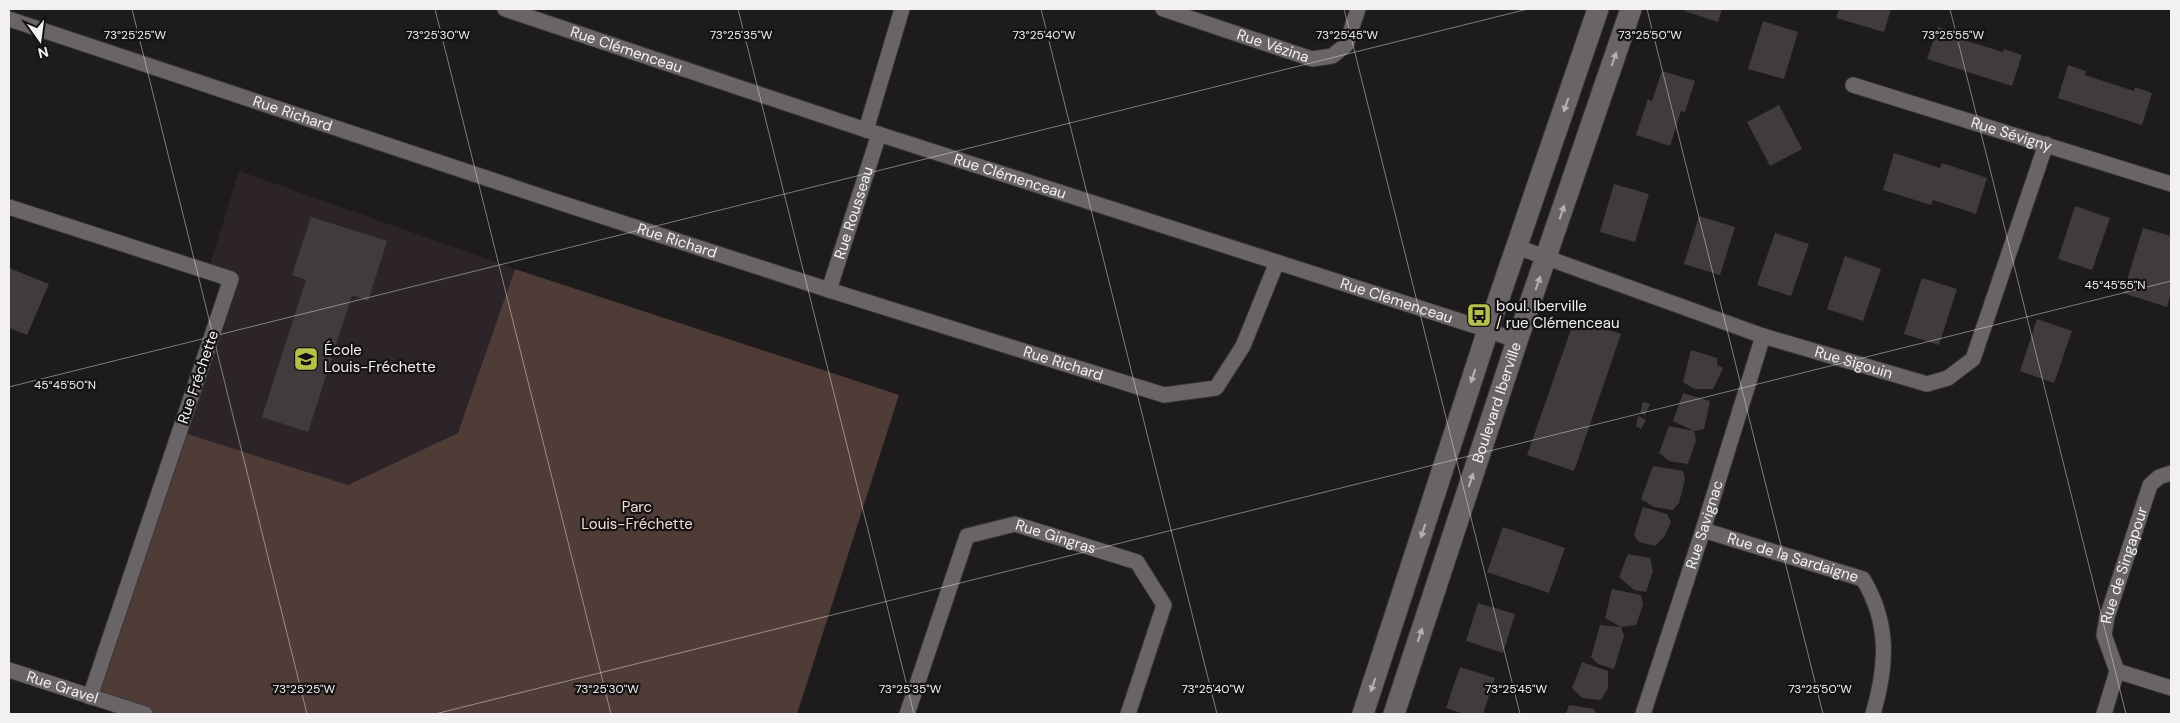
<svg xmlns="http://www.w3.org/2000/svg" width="2180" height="723" font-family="'DM Sans',sans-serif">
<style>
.built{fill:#2c2428}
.green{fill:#503c36}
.building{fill:#403c3d}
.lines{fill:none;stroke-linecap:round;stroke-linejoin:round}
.street-casing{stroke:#373536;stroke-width:17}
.secondary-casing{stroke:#373536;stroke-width:23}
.street{stroke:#696567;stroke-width:15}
.secondary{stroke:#696567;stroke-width:21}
.oneway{fill:#b4b1b3}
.ticks{fill:none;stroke:#f2f0f1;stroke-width:1;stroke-opacity:0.45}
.labels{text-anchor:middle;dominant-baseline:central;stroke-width:4.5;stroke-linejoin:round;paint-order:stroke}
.street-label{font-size:15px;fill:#f2f0f1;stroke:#151214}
.poi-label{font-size:15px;fill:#f2f0f1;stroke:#151214;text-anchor:start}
.park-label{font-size:15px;fill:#f7dcd4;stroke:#151214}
.ticks-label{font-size:12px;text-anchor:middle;fill:#f2f0f1;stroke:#151214;stroke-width:4.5;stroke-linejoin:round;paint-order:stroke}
</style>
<rect width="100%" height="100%" fill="#1e1b1d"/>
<polygon class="built" points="239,171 515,269 459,433 348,485 178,431 231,279 208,272"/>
<polygon class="green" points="515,269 899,395 797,714 145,714 90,697 178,431 348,485 458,433"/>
<g class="building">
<polygon points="1685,9 1722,9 1718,22 1684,11"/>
<polygon points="1839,9 1891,9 1884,32 1836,18"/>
<polygon points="1763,21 1798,32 1784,79 1748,69"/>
<polygon points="1938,27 1955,32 1954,37 2003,52 2004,49 2022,55 2012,86 1927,59"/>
<polygon points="2068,65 2086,71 2085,75 2134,91 2135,87 2152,93 2142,125 2058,98"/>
<polygon points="1662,71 1695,81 1685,112 1681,111 1670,146 1636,135 1648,99 1652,101"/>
<polygon points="1779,105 1802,149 1770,166 1747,122"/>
<polygon points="1894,153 1940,168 1942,163 1987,178 1976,214 1933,200 1931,205 1883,190"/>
<polygon points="1614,184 1649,194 1635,242 1600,232"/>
<polygon points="2075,206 2110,218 2092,270 2058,259"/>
<polygon points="1699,216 1735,227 1720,275 1684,264"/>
<polygon points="311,217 387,241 368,301 352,295 308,432 262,417 306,280 292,275"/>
<polygon points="2143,228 2171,236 2171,292 2167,307 2123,293"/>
<polygon points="1775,233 1809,244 1791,296 1757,285"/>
<polygon points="1845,256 1881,269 1863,321 1827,309"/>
<polygon points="9,268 49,284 27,335 9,328"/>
<polygon points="1922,278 1957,289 1939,345 1904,334"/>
<polygon points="1575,318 1621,334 1574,471 1527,455"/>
<polygon points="2037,319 2072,331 2054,383 2020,371"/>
<polygon points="1691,350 1717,358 1717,365 1723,368 1713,389 1694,389 1683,382"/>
<polygon points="1683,393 1710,401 1704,429 1694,431 1673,421"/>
<polygon points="1643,402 1650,404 1645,415 1640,413"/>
<polygon points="1638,416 1646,420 1641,429 1636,426"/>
<polygon points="1669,426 1694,431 1696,440 1688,464 1669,461 1659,453"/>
<polygon points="1653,466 1683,471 1685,479 1679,503 1673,510 1654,507 1641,499"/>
<polygon points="1643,507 1667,514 1671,522 1664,537 1655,546 1639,542 1634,535"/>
<polygon points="1503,527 1565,548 1549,593 1487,572"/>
<polygon points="1628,554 1650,558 1653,571 1646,592 1634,590 1619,577"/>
<polygon points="1612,589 1641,595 1643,605 1636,625 1621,627 1605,618"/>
<polygon points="1478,603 1515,614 1503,653 1466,641"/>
<polygon points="1600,625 1621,627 1624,636 1614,669 1598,664 1591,657"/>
<polygon points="1582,662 1608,671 1608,688 1601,700 1582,698 1572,688"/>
<polygon points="1460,667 1495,678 1483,714 1464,714 1446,708"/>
<polygon points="1569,705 1594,709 1596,714 1566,714"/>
</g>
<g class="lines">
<defs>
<g id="street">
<path id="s1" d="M505,9l361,121 622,200 29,11"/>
<path id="s2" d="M1163,9l149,50 20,-3 14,-11 12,-36"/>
<path id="s3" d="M9,19l546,182 274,89 335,105 52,-7 27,-42 34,-84"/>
<path id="s4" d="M1853,85l318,99"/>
<polyline points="866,130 902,9"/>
<polyline points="9,207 231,279 90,697"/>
<path id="s5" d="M1517,247l246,89 164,48 21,-6 25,-19 73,-215"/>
<path id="s6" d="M829,290l50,-156"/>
<path id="s7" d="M1703,530l160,49c27,45 24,87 10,135"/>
<path id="s8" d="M9,670l136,44"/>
<polyline points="2117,671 2171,688"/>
<path id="s9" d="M907,714l60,-178 48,-12 122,38 27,43 -36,109"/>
<path id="s10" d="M1643,714l60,-184 60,-194"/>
<path id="s11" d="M2104,714l13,-43 -13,-36 3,-18 43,-132 9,-8 12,-4"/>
</g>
<g id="secondary">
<polyline points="1363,714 1488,330 1598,9"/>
<path id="s12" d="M1394,714l123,-373 114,-332"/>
</g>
</defs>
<use href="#street" class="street-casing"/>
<use href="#secondary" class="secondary-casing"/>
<use href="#street" class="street"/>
<use href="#secondary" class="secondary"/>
</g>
<defs><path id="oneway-solid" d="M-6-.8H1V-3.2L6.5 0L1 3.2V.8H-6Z" transform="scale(1.25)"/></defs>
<g class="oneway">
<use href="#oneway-solid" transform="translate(1614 59) rotate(-71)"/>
<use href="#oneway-solid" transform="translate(1566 105) rotate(109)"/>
<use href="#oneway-solid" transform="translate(1562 212) rotate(-71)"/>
<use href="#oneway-solid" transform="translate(1538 283) rotate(-70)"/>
<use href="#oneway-solid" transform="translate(1473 376) rotate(108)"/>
<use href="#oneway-solid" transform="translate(1471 480) rotate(-72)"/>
<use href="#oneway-solid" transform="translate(1423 531) rotate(108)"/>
<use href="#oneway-solid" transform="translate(1420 635) rotate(-72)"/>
<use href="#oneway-solid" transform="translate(1373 685) rotate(109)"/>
</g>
<path class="ticks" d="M132,9l175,705M435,9l176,705M738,9l176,705M1041,9l176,705M1344,9l176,705M1647,9l176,705M1950,9l176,705M9,387l1519,-378M435,714l1736,-433"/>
<defs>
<symbol id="bus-square" viewBox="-11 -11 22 22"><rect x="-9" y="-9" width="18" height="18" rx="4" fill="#b4c24a" stroke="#151214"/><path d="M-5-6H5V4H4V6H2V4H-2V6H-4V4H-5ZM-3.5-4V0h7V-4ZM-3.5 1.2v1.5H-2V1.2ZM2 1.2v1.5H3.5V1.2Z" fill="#111"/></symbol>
<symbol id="school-square" viewBox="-11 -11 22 22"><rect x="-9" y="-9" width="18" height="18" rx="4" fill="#b4c24a" stroke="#151214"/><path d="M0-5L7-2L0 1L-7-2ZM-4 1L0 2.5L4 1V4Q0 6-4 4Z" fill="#111"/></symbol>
</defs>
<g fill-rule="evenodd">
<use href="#bus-square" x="1465" y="301" width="28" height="28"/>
<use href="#school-square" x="292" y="345" width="28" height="28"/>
</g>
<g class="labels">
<g class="street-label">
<text stroke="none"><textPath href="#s2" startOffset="116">Rue Vézina</textPath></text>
<text stroke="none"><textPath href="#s1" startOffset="128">Rue Clémenceau</textPath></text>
<text stroke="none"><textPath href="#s3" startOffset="299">Rue Richard</textPath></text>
<text stroke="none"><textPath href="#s4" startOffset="166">Rue Sévigny</textPath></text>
<text stroke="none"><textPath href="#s1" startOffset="532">Rue Clémenceau</textPath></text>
<text stroke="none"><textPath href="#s6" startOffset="81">Rue Rousseau</textPath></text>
<text stroke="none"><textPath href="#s3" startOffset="704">Rue Richard</textPath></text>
<text stroke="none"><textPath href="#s1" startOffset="938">Rue Clémenceau</textPath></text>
<text stroke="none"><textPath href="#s3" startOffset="1109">Rue Richard</textPath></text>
<text stroke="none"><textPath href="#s5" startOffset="356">Rue Sigouin</textPath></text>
<text transform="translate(198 377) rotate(-71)">Rue Fréchette</text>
<text stroke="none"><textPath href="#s12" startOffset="328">Boulevard Iberville</textPath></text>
<text stroke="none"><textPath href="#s10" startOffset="199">Rue Savignac</textPath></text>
<text stroke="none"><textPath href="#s9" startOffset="280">Rue Gingras</textPath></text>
<text stroke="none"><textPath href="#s7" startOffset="94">Rue de la Sardaigne</textPath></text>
<text stroke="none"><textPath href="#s11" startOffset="156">Rue de Singapour</textPath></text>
<text stroke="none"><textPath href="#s8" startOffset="56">Rue Gravel</textPath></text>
</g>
<g class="poi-label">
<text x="1496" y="306">boul. Iberville<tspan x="1496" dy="17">/ rue Clémenceau</tspan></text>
<text x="324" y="350">École<tspan x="324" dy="17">Louis-Fréchette</tspan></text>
</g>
<g class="park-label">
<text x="637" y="507">Parc<tspan x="637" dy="17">Louis-Fréchette</tspan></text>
</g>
</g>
<g class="ticks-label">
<text x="1347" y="39">73°25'45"W</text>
<text x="135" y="39">73°25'25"W</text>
<text x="438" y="39">73°25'30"W</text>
<text x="741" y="39">73°25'35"W</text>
<text x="1044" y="39">73°25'40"W</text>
<text x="1650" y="39">73°25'50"W</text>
<text x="1953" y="39">73°25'55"W</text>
<text x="2115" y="289">45°45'55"N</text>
<text x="65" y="389">45°45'50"N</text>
<text x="304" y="693">73°25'25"W</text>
<text x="607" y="693">73°25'30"W</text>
<text x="910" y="693">73°25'35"W</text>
<text x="1213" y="693">73°25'40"W</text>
<text x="1516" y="693">73°25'45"W</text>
<text x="1820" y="693">73°25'50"W</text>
</g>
<rect width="2180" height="723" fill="none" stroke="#f2f0f1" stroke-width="20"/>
<g transform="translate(40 40) rotate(166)" stroke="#151214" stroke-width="4" paint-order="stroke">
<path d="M0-4L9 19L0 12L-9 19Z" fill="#f2f0f1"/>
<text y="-8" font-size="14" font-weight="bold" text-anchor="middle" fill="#f2f0f1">N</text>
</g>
</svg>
